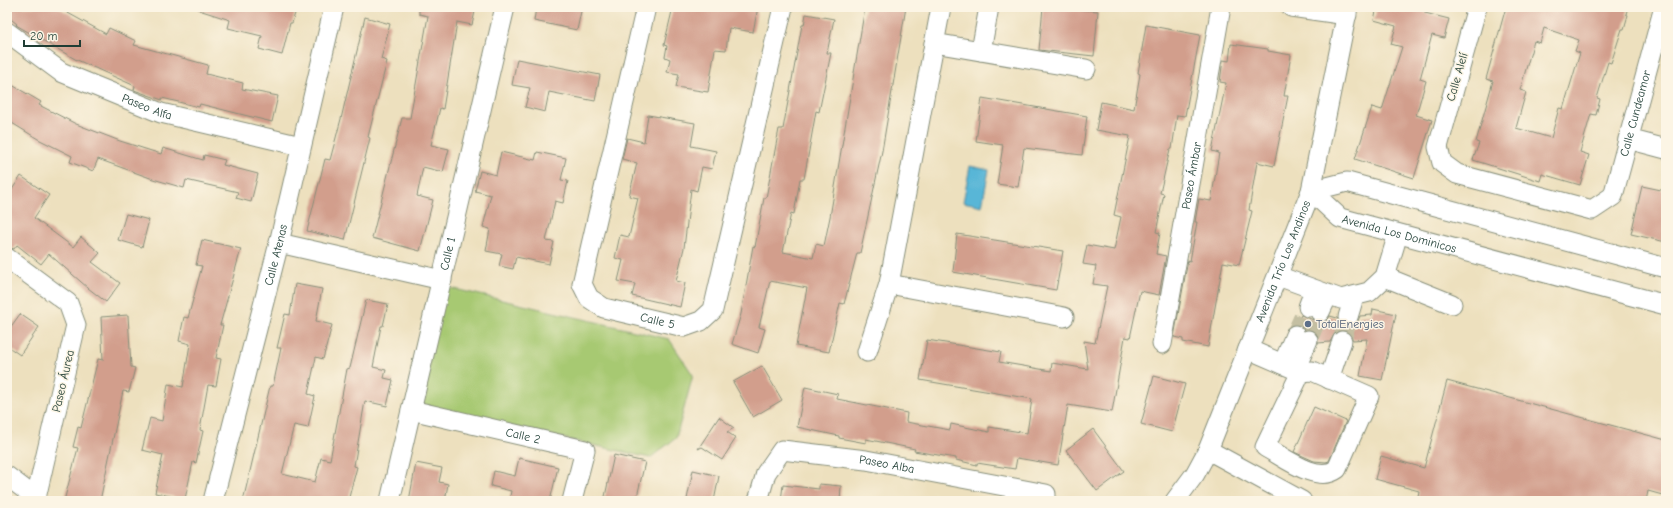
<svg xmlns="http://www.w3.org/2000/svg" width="1673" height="508" font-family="'Comic Neue',sans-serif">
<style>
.green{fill:#a7c972;stroke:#638353}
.water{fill:#59b6d7;stroke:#3c7a86}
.building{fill:#d29e8c;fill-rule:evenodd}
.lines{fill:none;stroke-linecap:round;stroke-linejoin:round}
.minor-tunnel{stroke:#c4bfa2;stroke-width:19;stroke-dasharray:19 10;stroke-linecap:butt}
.minor-casing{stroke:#868e79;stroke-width:21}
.minor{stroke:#fff;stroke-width:19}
.service-dot{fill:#5c6f8a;stroke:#fcf5e5;stroke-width:1.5}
.labels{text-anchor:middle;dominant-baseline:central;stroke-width:3;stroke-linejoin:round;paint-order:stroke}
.street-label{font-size:12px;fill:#1f3d34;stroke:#fcf5e5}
.service-label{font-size:12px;fill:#4e5e75;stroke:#fcf5e5;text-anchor:start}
</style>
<rect width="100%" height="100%" fill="#fcf5e5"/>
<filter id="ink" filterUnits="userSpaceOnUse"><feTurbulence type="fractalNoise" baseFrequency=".025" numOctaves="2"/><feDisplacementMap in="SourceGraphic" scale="8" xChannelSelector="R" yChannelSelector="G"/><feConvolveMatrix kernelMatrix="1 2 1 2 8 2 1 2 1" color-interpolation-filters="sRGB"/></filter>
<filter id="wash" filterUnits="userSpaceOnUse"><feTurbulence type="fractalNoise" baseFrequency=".012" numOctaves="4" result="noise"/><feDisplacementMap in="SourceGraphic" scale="16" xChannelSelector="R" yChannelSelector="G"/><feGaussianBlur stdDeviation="0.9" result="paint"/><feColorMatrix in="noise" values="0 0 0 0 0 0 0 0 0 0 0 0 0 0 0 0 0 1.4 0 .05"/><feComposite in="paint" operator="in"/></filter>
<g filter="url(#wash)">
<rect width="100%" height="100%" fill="#ede0be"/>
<polygon class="green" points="446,287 669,339 693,375 676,438 650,458 418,405"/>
<polygon class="water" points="970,166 989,170 982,206 963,202"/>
<g id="blocks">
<g class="building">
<polygon points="7,7 57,7 106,34 109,28 136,41 134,45 208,65 206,74 243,83 242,89 278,96 272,122 200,104 199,107 162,98 162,100 134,90 135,86 75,59 16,25 17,24 7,16"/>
<polygon points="199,7 297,7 292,23 290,23 282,55 259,49 262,36 228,28 230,20 199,10"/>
<polygon points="419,7 476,7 472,25 457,22 443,109 440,108 431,145 449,149 443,172 423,167 417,196 433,200 420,251 372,238 402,118 410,118 428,16 419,14"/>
<polygon points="536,7 582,7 577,30 534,21"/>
<polygon points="673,7 758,7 753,32 729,28 726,50 715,49 708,92 676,87 679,74 667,72 670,59 665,57 667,46 664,45"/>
<polygon points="865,7 906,7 882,151 860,253 857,253 844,304 840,303 829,352 796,346 807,288 770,281 759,327 765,329 758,353 732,344 741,314 753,246 755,247 764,198 766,198 779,129 783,129 802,25 804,25 806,14 834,19 827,53 831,53 819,112 816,111 804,179 800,179 794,214 791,213 783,252 813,258 816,244 824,246 830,217"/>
<polygon points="1043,7 1098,11 1094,56 1039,50"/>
<polygon points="1377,7 1426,7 1425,13 1449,19 1444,38 1432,35 1420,79 1426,81 1416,115 1432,120 1414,178 1355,159 1372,107 1382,110 1402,47 1391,44 1396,26 1374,20"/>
<path d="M1506,7h122l-2,7 2,1 -4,14h-2l-11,34 -3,-1 -11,36 3,1 -4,16 -5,-1 -11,38 9,3 -9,30 -38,-11 -2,7 -67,-21 6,-17 -3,-1 17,-61 -7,-2zM1544,28l35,12 -4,11 5,2 -17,56 -4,-1 -8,30 -35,-10 10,-36 -6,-2 14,-49 6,2z"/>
<polygon points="365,17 390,24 381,59 387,61 368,137 370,138 345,240 307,231 325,159 330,160 341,119"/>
<polygon points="1146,25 1200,35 1185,116 1177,115 1172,149 1170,149 1160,193 1164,194 1156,232 1160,233 1156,254 1166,256 1159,295 1140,291 1130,338 1125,337 1112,412 1068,405 1058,465 1017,458 1015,469 977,463 977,465 956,460 956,458 914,451 915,449 866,439 866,443 839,438 839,436 797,427 805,387 838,394 837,399 907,413 906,422 950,430 951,424 989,432 989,427 1027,433 1032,399 920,380 927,340 1001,352 999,362 1023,366 1051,371 1052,363 1088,369 1084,341 1095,343 1107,286 1093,284 1096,266 1083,264 1087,245 1114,250 1121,217 1114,215 1130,136 1096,130 1101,102 1134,109 1140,74 1138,73"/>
<polygon points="1231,44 1268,49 1268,51 1291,55 1284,96 1288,96 1274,166 1257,162 1249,210 1252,211 1239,265 1223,262 1208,347 1183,342 1183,339 1174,337 1188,260 1190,261 1197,222 1195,222 1199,199 1211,201 1219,153 1212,151 1226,83 1220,82 1223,60 1229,61"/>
<polygon points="517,59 600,75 595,101 549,92 545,112 525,107 530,88 512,85"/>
<polygon points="7,82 41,102 39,105 76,124 120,141 161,154 163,148 203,160 204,155 225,160 223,165 258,174 251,202 236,198 238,192 186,180 184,188 153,179 98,159 93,171 70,162 72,156 38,139 7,120"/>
<polygon points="982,98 1087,116 1082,155 1024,148 1018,187 997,184 1003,145 976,141"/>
<polygon points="648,115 695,123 691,146 716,151 712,169 702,167 697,191 691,189 684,248 676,281 685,283 680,307 632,296 635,284 618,281 623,260 615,258 620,235 629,237 638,198 629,196 637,163 622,159 627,138 644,142"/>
<polygon points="501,152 535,160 537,152 566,158 561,180 568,181 563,203 555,201 546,241 554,242 549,264 516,257 513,269 499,266 502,254 486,251 490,229 483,227 491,195 475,191 480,171 496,175"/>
<polygon points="21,176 49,195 34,218 73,247 81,237 100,253 92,262 120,283 106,302 88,288 49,254 41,264 17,245 14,249 7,247 7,197"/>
<polygon points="1642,186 1666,191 1666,242 1631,234"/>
<polygon points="126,214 149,220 142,247 118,240"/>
<polygon points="957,234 1063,251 1056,290 953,272"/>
<polygon points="202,240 241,249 220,325 223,325 216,358 221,359 216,386 208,385 200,430 203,431 196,463 193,462 185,499 155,493 163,455 142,450 150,418 162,421 168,384 183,387 190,344 179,341 184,317 188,318 202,266 196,265"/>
<polygon points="295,284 322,289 316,321 332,325 323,359 316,357 308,394 315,396 308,428 294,425 282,474 315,482 321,458 330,460 347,369 350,368 366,300 388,304 383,326 381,326 373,367 386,370 384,378 393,380 387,406 365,401 354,466 357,467 348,501 243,501 270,386 273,386 281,348 277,348 285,314 290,315"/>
<polygon points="1373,309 1396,314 1382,380 1360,376 1367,339 1353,340 1350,334 1340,330 1335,333 1330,342 1318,343 1317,333 1312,330 1304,330 1297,324 1301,315 1321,323 1327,321 1330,316 1337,318 1340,324 1344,327 1350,328 1356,325 1360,316 1372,315"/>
<polygon points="20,314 39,327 20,355 7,346 7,332"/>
<polygon points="128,315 131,367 135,368 129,392 123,391 100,501 64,501 78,448 73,447 78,427 81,428 98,359 103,360 101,317"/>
<polygon points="762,366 782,400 753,417 733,382"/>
<polygon points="1154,376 1185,384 1172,432 1141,424"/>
<polygon points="1447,381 1666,440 1666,496 1648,491 1646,501 1417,501 1419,491 1375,479 1381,456 1424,468"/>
<polygon points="1314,407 1346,421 1329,461 1326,462 1314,461 1294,452"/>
<polygon points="719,417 734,428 727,432 736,438 722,460 702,447 698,449"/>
<polygon points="1093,429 1124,471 1097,491 1066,450"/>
<polygon points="614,455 645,462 636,501 604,501"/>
<polygon points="519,458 558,467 550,501 509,501 511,491 491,486 494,471 515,476"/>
<polygon points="416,463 442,468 439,482 448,484 445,501 409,501"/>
<polygon points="693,470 719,476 714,501 697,501 687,499"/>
<polygon points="819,484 841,486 840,501 781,501 783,485 819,489"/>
</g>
</g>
</g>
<g filter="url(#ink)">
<use href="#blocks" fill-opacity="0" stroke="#868e79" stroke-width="1"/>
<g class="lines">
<g class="minor-tunnel">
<polyline points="1295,335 1308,307"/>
<polyline points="1308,340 1320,312"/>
<polyline points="1342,341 1348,317"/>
</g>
<defs>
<g id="minor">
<path id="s1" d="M646,7l-64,277 7,14 15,10 80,19 17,-6 12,-11 70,-303"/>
<polyline points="1291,7 1347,15"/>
<path id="s2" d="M1477,7l-39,140 4,16 15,11 135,36 21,-14 51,-189"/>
<path id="s3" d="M7,32l54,40 100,41 140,33"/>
<polyline points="934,43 1086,69"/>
<polyline points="981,51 989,7"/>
<polyline points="1628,139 1666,149"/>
<path id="s4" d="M1311,191l29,27 326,87"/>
<polyline points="1311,191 1347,182 1666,268"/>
<polyline points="279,243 442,280"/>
<polyline points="7,258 68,303 76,325 36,498 7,476"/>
<polyline points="1278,276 1341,299 1369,292 1385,277 1398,234"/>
<polyline points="1385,277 1452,304"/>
<polyline points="889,284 1064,317"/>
<polyline points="1308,307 1314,291"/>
<polyline points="1320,312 1328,295"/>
<polyline points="1348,317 1354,297"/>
<path id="s5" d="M1162,344l59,-337"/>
<path d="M1248,349l53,23 -36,75c19,10 52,37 72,22l32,-73 -57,-25 -11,1"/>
<polyline points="867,352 889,284 941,7"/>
<polyline points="1283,364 1295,335"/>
<polyline points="1295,370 1308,340"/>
<polyline points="1329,379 1342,341"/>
<path id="s6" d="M411,410l174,40 -13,51"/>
<polyline points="1208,450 1302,501"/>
<path id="s7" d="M213,501l66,-258 55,-236"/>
<path id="s8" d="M390,501l115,-494"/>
<path id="s9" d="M758,501l8,-28 16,-23 84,10 180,34 -5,7"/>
<path id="s10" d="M1175,501l20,-27 13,-24 103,-259 37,-184"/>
</g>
</defs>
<use href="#minor" class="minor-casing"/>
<use href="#minor" class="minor"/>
</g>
</g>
<circle class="service-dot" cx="1308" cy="324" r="4"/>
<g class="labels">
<g class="street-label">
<text transform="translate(1457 77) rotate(-74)">Calle Alelí</text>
<text stroke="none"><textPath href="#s3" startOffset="160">Paseo Alfa</textPath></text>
<text stroke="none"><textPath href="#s2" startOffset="431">Calle Cundeamor</textPath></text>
<text stroke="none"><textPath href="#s5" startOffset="171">Paseo Ámbar</textPath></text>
<text stroke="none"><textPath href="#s4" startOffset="101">Avenida Los Dominicos</textPath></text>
<text stroke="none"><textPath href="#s8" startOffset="254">Calle 1</textPath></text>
<text stroke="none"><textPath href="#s7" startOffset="254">Calle Atenas</textPath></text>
<text stroke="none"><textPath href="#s10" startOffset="264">Avenida Trío Los Andinos</textPath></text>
<text stroke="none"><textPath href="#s1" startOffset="373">Calle 5</textPath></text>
<text transform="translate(63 381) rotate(-77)">Paseo Áurea</text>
<text stroke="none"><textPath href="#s6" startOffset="115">Calle 2</textPath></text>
<text stroke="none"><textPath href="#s9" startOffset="163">Paseo Alba</textPath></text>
</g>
<g class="service-label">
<text x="1316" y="324">TotalEnergies</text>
</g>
</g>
<rect width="1673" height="508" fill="none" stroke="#fcf5e5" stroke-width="24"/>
<path d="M24 40v6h56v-6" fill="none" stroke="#1f3d34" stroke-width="2"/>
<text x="30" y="40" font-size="12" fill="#1f3d34" stroke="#fcf5e5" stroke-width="3" paint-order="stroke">20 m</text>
</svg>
